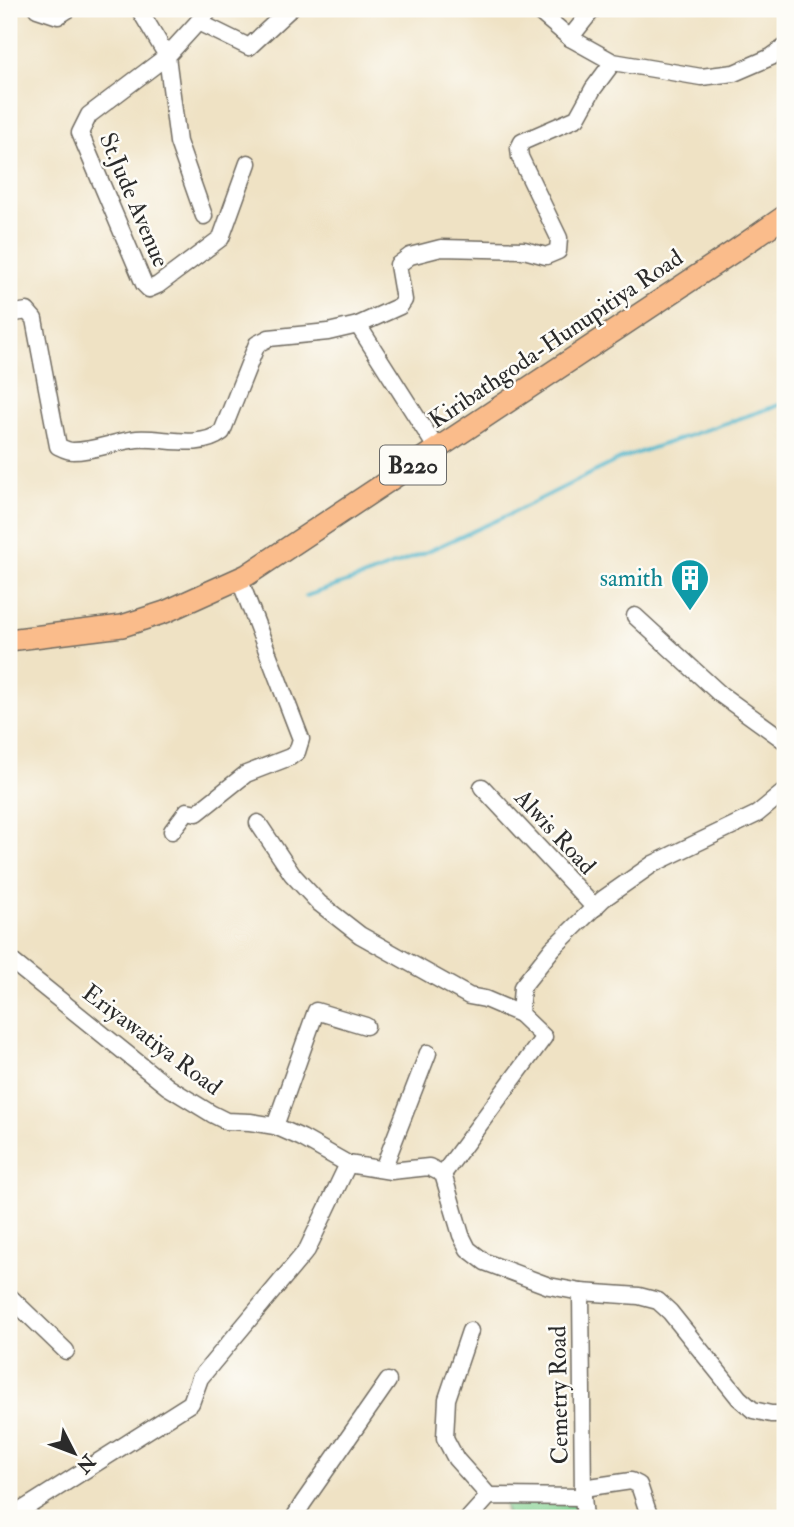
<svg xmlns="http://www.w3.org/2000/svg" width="794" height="1527" font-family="'IM FELL Double Pica',serif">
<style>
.green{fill:#80cf8f;stroke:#567d5d;stroke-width:2}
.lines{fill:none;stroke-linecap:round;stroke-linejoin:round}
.stream{stroke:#4fb7cd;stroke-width:3.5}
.minor-casing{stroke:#706b61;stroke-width:19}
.major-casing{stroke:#706b61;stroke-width:24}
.minor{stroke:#fff;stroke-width:16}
.major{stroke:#fabc8b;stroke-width:21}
.labels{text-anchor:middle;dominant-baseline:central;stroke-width:5;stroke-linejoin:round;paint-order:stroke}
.shield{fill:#fdfcf7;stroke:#6a6a68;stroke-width:2}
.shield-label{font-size:23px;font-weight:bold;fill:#2b2b2b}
.street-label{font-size:24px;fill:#2b2b2b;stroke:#fdfcf7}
.culture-label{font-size:24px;fill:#0d838f;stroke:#fdfcf7;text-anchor:end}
</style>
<rect width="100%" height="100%" fill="#fdfcf7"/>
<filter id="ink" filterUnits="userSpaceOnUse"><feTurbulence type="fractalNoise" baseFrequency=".0143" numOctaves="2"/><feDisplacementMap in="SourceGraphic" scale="14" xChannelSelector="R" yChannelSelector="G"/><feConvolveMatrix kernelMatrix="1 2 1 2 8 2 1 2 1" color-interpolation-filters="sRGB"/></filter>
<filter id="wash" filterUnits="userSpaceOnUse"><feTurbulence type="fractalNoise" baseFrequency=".00686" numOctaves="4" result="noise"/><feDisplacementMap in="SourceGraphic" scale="28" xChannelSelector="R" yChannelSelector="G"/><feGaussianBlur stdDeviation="1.57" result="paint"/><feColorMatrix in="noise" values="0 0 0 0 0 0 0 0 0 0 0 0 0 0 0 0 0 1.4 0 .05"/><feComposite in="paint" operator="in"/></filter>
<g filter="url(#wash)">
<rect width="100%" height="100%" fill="#efe2c4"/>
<polygon class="green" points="576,1502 578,1518 508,1518 504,1503"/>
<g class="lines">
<polyline class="stream" points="306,596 368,575 424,553 506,516 620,459 785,403"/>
</g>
</g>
<g filter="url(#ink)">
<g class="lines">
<defs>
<g id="minor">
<polyline points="37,9 58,16 69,9"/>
<polyline points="139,9 167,56 89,115 80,133 144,284 149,289 158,285 221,238 248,163"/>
<polyline points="536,9 570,38 613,62 701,77 734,73 771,57 785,47"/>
<polyline points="198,22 211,9"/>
<polyline points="570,38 593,9"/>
<polyline points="204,216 178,142 167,56 198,22 249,47 290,9"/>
<path d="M9,314l18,-3 7,8 24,127c6,3 9,5 15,5 22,0 43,-10 64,-12 27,-2 62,11 85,-7l35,-88 12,-6 59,-6 30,-7 79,124"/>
<polyline points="358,325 400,306 404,300 398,265 410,256 441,248 524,250 546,256 558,251 559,238 520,157 519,148 522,142 577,118 593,89 613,62"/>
<polyline points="635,616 720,694 785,741"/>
<polyline points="482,787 595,908"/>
<polyline points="258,823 292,874 319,903 360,935 469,996 485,999 520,1014"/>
<polyline points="172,831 187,811 197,813 246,774 290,757 297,752 301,739 239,578"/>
<polyline points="9,959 168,1087 212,1114 226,1121 250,1122 275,1126 302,1138 348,1164 391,1171 429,1167 443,1174 461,1235 468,1249 485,1262 549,1286 581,1292 639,1296 658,1301 670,1312 739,1398 753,1410 771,1414 785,1414"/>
<polyline points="275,1126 316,1011 366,1026"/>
<polyline points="383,1169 428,1053"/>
<polyline points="443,1174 544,1037 520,1014 522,987 553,948 603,899 653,864 757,814 785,791"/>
<polyline points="581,1292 583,1497 585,1518"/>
<polyline points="9,1296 66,1351"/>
<polyline points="470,1331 447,1399 445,1438 456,1459 489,1496"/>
<polyline points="583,1488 631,1481 639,1485 650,1518"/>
<polyline points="9,1514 22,1510 191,1403 200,1378 307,1250 348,1164"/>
<polyline points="294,1518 303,1503 388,1381"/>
<polyline points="469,1518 489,1496 583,1497"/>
</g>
<polyline id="major" points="9,640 122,626 165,612 247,575 736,250 785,216"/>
</defs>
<use href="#minor" class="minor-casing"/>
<use href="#major" class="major-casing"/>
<use href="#minor" class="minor"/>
<use href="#major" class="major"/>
</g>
</g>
<defs>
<symbol id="building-pin" viewBox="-11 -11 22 30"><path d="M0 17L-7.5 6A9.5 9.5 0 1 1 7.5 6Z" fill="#0f9aa8" stroke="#fdfcf7"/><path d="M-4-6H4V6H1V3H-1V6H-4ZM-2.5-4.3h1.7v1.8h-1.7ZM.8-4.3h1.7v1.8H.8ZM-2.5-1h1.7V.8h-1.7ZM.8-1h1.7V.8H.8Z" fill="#fff"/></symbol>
</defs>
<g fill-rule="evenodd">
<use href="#building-pin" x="668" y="556" width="44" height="60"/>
</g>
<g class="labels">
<rect class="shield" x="380" y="445.5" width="66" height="39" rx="5"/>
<g class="shield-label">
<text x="413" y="465">B220</text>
</g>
<g class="street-label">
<text transform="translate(134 200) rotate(67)">St.Jude Avenue</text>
<text transform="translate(556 339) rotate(-34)">Kiribathgoda-Hunupitiya Road</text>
<text transform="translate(555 832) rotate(47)">Alwis Road</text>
<text transform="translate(152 1040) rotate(37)">Eriyawatiya Road</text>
<text transform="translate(559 1395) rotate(-91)">Cemetry Road</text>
</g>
<g class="culture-label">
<text x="663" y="578">samith</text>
</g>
</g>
<rect width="794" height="1527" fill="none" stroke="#fdfcf7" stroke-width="35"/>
<g transform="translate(74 1453) rotate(132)" stroke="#fdfcf7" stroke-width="5" paint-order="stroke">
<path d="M0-5L12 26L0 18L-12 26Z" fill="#2b2b2b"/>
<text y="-10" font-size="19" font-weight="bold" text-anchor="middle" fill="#2b2b2b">N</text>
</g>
</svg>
